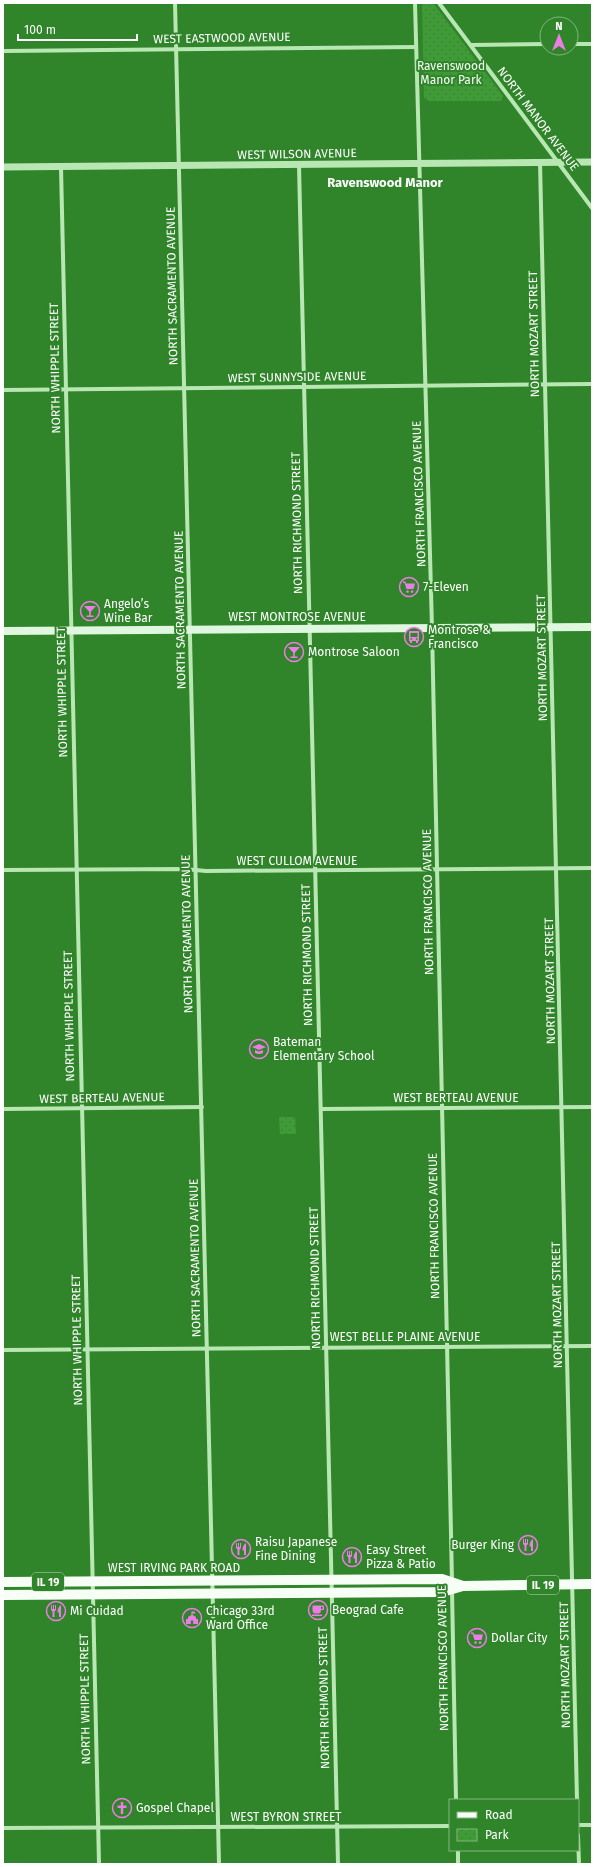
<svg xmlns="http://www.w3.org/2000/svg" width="595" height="1867" font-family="'Fira Sans',sans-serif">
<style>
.park{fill:url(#park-dots)}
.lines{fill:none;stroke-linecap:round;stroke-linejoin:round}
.minor{stroke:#b9e7b4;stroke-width:4}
.tertiary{stroke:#b9e7b4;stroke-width:7}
.secondary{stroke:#dff7de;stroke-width:8}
.primary{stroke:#f6fef5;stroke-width:10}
.labels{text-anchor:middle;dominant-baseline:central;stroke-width:4;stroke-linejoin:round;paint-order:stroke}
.shield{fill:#30842a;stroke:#c1dabf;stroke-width:1}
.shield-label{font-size:11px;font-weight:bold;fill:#fff}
.street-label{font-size:12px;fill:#fff;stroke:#30842a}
.park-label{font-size:12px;fill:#f6fdf5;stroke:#30842a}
.poi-label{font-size:12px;fill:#fff;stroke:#30842a;text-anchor:start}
.neighbourhood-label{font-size:13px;font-weight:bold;fill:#fff;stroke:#30842a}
</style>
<defs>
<pattern id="park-dots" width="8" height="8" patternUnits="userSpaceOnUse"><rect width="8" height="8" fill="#3e9b35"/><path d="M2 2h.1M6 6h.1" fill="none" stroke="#437f3d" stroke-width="1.8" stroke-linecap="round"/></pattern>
</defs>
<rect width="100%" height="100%" fill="#30842a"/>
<g class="park">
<polygon points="422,3 433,3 503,96 501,101 429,101 424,98"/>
<polygon points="279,1117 295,1117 296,1134 280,1134"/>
</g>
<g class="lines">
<g class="minor">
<polyline points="175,3 219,1864"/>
<polyline points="415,3 432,628 452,1582"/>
<polyline points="439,3 592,208"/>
<polyline points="571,44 592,44"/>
<polyline points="471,45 547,44"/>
<polyline points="3,51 416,47"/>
<polyline points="540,162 577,1800"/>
<polyline points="299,165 338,1864"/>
<polyline points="61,167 99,1864"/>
<polyline points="3,390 592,384"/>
<polyline points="3,870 185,869 206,871 592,868"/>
<polyline points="3,1109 202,1107"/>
<polyline points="321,1109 592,1107"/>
<polyline points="3,1350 592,1346"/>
<polyline points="452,1590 456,1800"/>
<polyline points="578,1825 592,1825"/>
<polyline points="3,1828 450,1826"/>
<polyline points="578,1835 579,1864"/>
<polyline points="458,1850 458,1864"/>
</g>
<polyline class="tertiary" points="3,167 592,162"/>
<polyline class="secondary" points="3,631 592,627"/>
<g class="primary">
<polyline points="3,1582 442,1579 463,1586"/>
<polyline points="3,1595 442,1592 463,1586 592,1584"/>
</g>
</g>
<defs>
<symbol id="supermarket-ring" viewBox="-11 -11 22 22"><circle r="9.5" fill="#30842a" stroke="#ed7ce5" stroke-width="1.5"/><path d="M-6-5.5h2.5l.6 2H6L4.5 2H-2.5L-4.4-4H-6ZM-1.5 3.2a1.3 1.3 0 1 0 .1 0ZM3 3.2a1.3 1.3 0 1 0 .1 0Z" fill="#ed7ce5"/></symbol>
<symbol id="bar-ring" viewBox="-11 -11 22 22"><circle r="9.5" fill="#30842a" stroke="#ed7ce5" stroke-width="1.5"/><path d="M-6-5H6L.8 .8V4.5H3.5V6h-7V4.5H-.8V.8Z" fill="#ed7ce5"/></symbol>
<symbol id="bus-ring" viewBox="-11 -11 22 22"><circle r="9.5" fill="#30842a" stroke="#ed7ce5" stroke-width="1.5"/><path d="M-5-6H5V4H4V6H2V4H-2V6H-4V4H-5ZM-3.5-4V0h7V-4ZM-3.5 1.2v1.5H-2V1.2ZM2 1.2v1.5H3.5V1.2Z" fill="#ed7ce5"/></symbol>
<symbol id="school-ring" viewBox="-11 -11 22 22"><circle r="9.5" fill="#30842a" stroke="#ed7ce5" stroke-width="1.5"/><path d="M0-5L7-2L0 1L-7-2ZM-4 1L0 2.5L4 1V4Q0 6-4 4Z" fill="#ed7ce5"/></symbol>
<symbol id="restaurant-ring" viewBox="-11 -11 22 22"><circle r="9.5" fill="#30842a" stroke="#ed7ce5" stroke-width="1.5"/><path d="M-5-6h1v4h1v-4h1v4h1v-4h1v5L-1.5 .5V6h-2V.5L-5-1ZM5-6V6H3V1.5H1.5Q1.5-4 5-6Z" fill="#ed7ce5"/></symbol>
<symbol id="cafe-ring" viewBox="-11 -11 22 22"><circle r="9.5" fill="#30842a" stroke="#ed7ce5" stroke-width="1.5"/><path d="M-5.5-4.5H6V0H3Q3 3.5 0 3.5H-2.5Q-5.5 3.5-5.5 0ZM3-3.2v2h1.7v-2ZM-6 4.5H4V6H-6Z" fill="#ed7ce5"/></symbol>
<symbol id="civic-ring" viewBox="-11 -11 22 22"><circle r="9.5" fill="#30842a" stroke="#ed7ce5" stroke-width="1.5"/><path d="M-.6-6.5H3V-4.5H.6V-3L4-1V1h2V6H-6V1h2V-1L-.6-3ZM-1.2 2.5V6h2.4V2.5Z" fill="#ed7ce5"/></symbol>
<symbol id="church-ring" viewBox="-11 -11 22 22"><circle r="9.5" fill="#30842a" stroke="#ed7ce5" stroke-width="1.5"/><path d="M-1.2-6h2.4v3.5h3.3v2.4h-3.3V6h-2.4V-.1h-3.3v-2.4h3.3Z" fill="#ed7ce5"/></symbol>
</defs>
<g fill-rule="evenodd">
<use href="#supermarket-ring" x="398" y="576" width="22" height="22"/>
<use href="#bar-ring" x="79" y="600" width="22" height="22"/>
<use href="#bus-ring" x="403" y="626" width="22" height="22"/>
<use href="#bar-ring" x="283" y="641" width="22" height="22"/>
<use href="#school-ring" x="248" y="1038" width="22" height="22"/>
<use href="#restaurant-ring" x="517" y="1534" width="22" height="22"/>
<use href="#restaurant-ring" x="230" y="1538" width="22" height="22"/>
<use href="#restaurant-ring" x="341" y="1546" width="22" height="22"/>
<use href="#cafe-ring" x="307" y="1599" width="22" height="22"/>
<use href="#restaurant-ring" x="45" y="1600" width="22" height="22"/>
<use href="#civic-ring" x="181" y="1607" width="22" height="22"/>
<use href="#supermarket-ring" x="466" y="1627" width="22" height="22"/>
<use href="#church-ring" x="111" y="1797" width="22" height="22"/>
</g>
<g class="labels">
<g class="shield">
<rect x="32" y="1573" width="32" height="18" rx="3"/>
<rect x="527" y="1576" width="32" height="18" rx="3"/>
</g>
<g class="shield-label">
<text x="48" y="1582">IL 19</text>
<text x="543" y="1585">IL 19</text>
</g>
<g class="street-label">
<text transform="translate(222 38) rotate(-1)">WEST EASTWOOD AVENUE</text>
<text transform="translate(538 119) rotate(53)">NORTH MANOR AVENUE</text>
<text transform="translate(297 154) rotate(-1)">WEST WILSON AVENUE</text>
<text transform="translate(172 286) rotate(-91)">NORTH SACRAMENTO AVENUE</text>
<text transform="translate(534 334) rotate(-91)">NORTH MOZART STREET</text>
<text transform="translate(55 368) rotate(-91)">NORTH WHIPPLE STREET</text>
<text transform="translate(297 377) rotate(-1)">WEST SUNNYSIDE AVENUE</text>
<text transform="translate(419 494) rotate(-92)">NORTH FRANCISCO AVENUE</text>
<text transform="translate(297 523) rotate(-91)">NORTH RICHMOND STREET</text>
<text transform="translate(180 610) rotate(-91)">NORTH SACRAMENTO AVENUE</text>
<text x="297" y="617">WEST MONTROSE AVENUE</text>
<text transform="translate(542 658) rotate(-91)">NORTH MOZART STREET</text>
<text transform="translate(62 692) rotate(-91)">NORTH WHIPPLE STREET</text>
<text x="297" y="861">WEST CULLOM AVENUE</text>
<text transform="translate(428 902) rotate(-91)">NORTH FRANCISCO AVENUE</text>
<text transform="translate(187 934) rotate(-91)">NORTH SACRAMENTO AVENUE</text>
<text transform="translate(307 955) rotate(-91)">NORTH RICHMOND STREET</text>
<text transform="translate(550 981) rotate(-91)">NORTH MOZART STREET</text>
<text transform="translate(69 1016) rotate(-91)">NORTH WHIPPLE STREET</text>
<text transform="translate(102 1098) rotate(-1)">WEST BERTEAU AVENUE</text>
<text x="456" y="1098">WEST BERTEAU AVENUE</text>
<text transform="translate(434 1226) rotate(-91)">NORTH FRANCISCO AVENUE</text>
<text transform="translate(195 1258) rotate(-91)">NORTH SACRAMENTO AVENUE</text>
<text transform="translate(315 1278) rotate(-91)">NORTH RICHMOND STREET</text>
<text transform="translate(557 1305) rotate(-91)">NORTH MOZART STREET</text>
<text x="405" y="1337">WEST BELLE PLAINE AVENUE</text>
<text transform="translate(77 1340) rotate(-91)">NORTH WHIPPLE STREET</text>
<text x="174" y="1568">WEST IRVING PARK ROAD</text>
<text transform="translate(443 1658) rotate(-91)">NORTH FRANCISCO AVENUE</text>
<text transform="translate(565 1665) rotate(-91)">NORTH MOZART STREET</text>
<text transform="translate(324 1698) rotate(-91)">NORTH RICHMOND STREET</text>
<text transform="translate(85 1699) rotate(-91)">NORTH WHIPPLE STREET</text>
<text x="286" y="1817">WEST BYRON STREET</text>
</g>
<g class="park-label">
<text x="451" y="66">Ravenswood<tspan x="451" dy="14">Manor Park</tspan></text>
</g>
<g class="poi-label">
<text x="423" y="587">7-Eleven</text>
<text x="104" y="604">Angelo’s<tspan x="104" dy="14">Wine Bar</tspan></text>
<text x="428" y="630">Montrose &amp;<tspan x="428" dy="14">Francisco</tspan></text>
<text x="308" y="652">Montrose Saloon</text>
<text x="273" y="1042">Bateman<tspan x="273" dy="14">Elementary School</tspan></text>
<text x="255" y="1542">Raisu Japanese<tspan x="255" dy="14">Fine Dining</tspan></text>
<text x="514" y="1545" text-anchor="end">Burger King</text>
<text x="366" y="1550">Easy Street<tspan x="366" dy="14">Pizza &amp; Patio</tspan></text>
<text x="332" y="1610">Beograd Cafe</text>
<text x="70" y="1611">Mi Cuidad</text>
<text x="206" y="1611">Chicago 33rd<tspan x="206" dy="14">Ward Office</tspan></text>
<text x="491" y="1638">Dollar City</text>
<text x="136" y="1808">Gospel Chapel</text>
</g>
<g class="neighbourhood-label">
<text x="385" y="182">Ravenswood Manor</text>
</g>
</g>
<rect width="595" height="1867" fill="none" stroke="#ffffff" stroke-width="8"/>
<rect x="449" y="1799" width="130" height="52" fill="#30842a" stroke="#83b57f"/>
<rect x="457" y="1812" width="20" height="6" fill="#f6fef5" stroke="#83b57f"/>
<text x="485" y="1819" font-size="12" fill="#ffffff">Road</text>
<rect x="457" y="1829" width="20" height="12" fill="url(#park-dots)" stroke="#83b57f"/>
<text x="485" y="1839" font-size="12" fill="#ffffff">Park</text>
<g transform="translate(559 36)"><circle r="19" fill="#30842a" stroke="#83b57f"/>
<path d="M0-3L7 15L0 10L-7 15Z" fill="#ed7ce5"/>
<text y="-6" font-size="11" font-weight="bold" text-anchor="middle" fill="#ffffff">N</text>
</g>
<path d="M18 34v6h119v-6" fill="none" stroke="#ffffff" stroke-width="2"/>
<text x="24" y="34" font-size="12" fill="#ffffff" stroke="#30842a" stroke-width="3" paint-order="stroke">100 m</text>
</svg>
